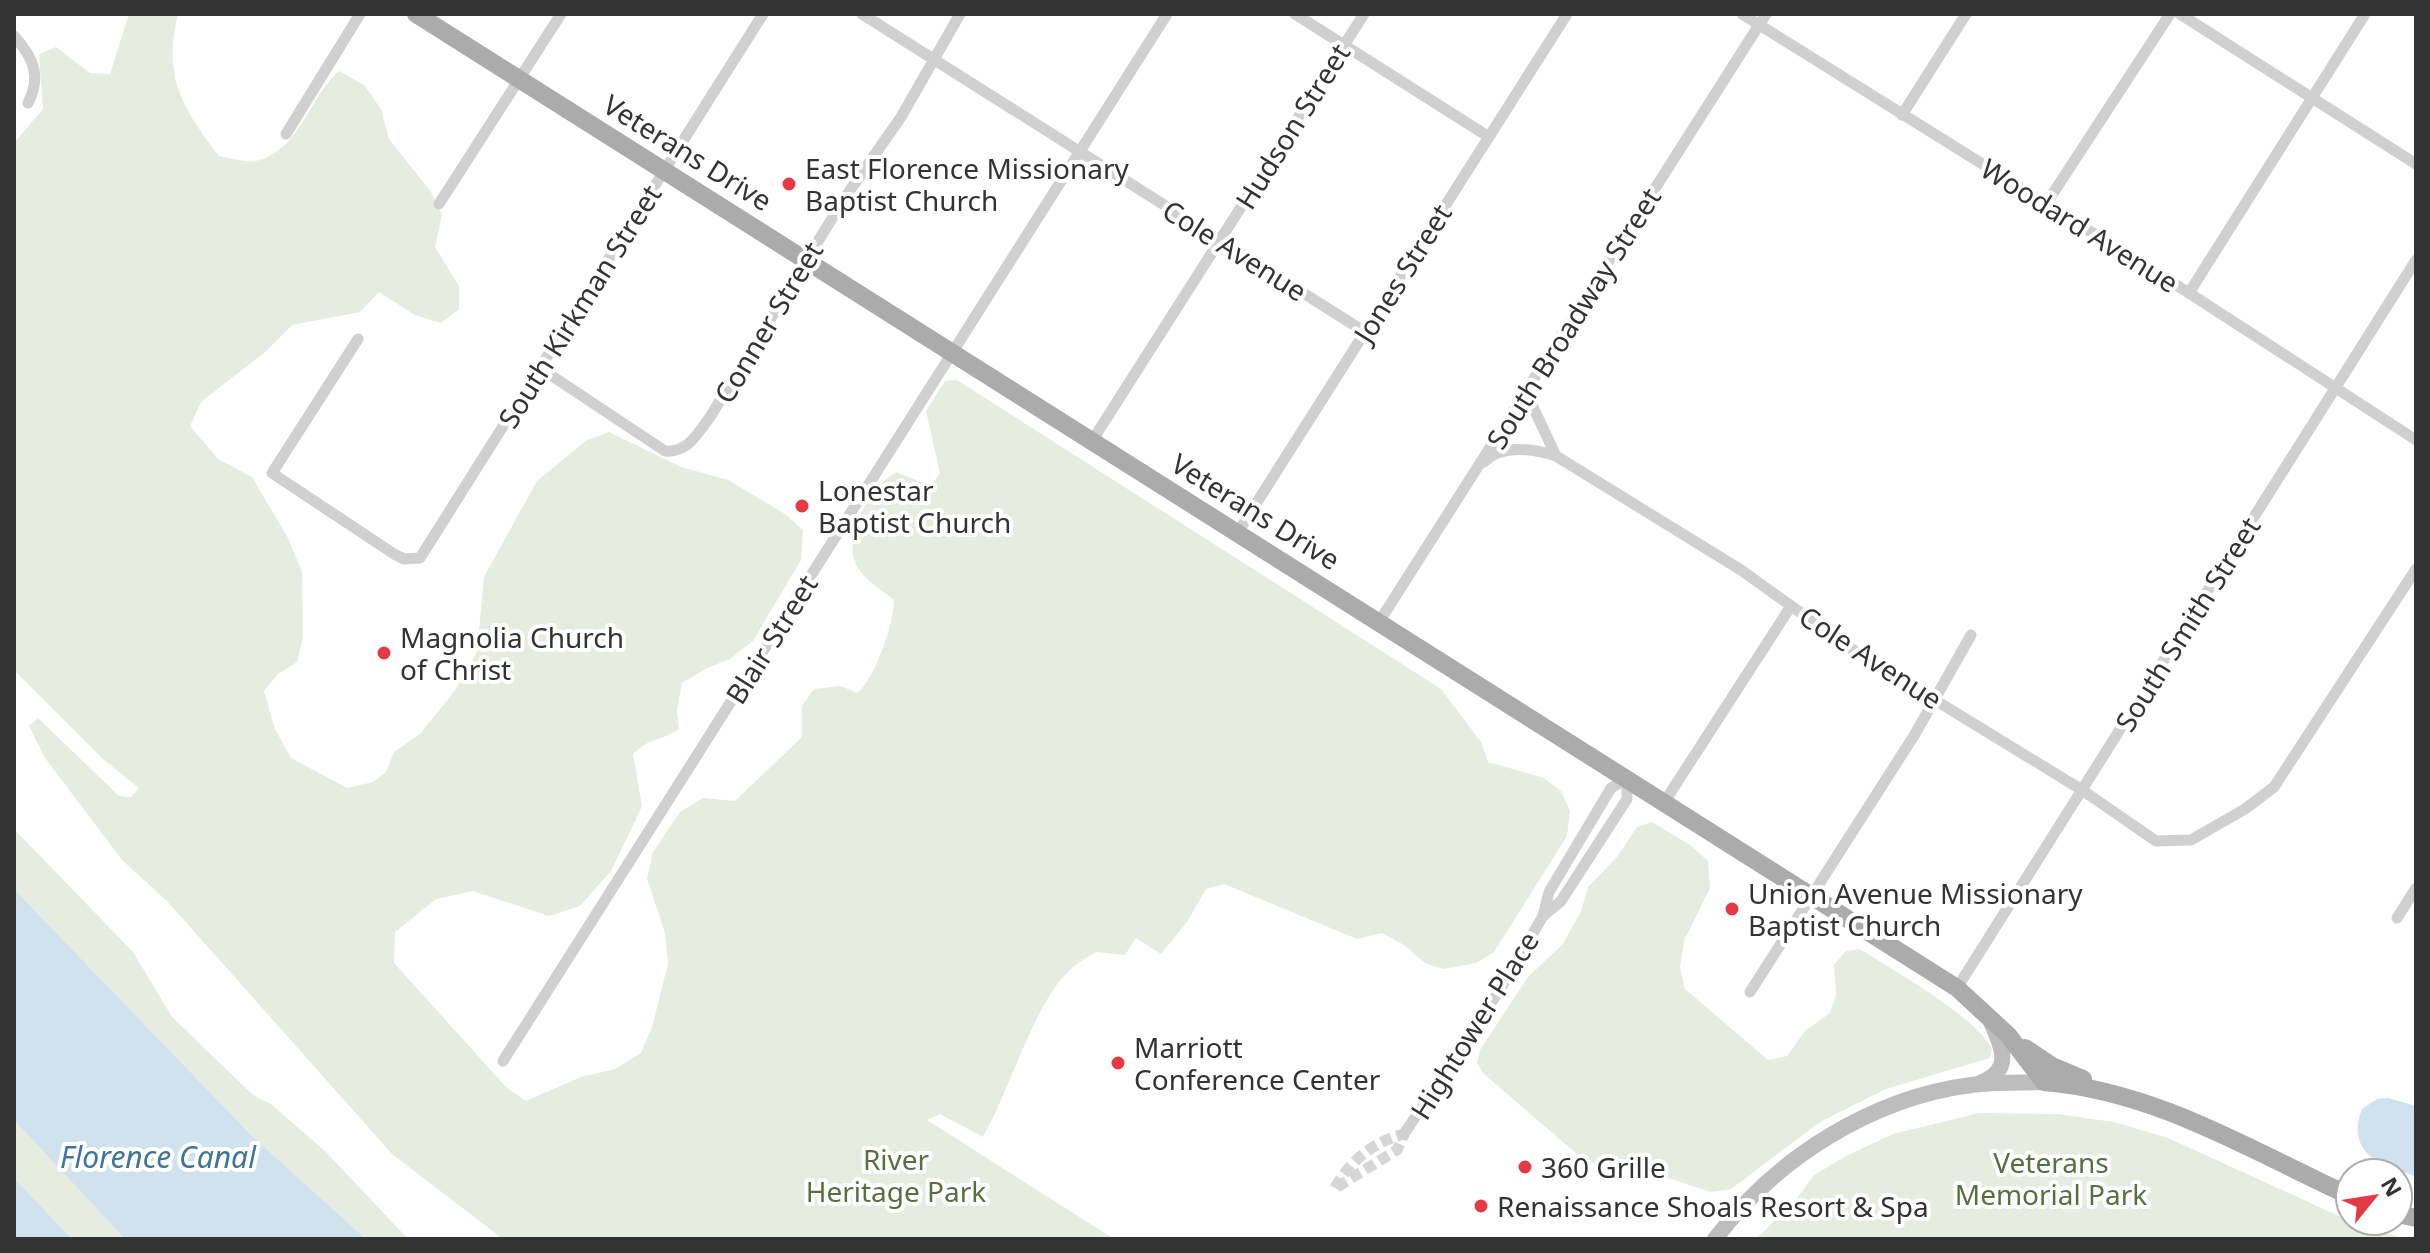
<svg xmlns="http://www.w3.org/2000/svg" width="2430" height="1253" font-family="'Noto Sans',sans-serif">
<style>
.green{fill:#e6ecdf}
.water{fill:#cfe2ee}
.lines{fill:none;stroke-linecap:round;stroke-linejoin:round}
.minor-tunnel{stroke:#d6d6d6;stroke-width:11;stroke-dasharray:11 5.5;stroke-linecap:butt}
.minor{stroke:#d0d0d0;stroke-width:11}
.secondary{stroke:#bdbdbd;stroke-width:16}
.primary{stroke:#ababab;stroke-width:18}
.poi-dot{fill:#e63946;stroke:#fff;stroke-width:3}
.labels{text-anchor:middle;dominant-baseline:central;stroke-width:8;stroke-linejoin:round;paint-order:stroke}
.street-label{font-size:28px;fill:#333;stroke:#fff}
.poi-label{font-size:28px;fill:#333;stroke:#fff;text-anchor:start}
.park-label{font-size:28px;fill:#56703f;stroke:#fff}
.water-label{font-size:30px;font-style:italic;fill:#3f7597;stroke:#fff}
</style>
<rect width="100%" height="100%" fill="#fff"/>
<g class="green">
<path d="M129,14h49c-15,63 3,92 41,142 11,2 27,7 37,5 45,-11 52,-63 83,-90l25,14 17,24 8,30 42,53 11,23 -7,32 24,39v23l-18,14 -26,-8 -36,-23 -19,20 -68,13 -27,27 -64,50 -11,24 28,33 34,18 36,61 14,34 1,65 -6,25 -19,12 -14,17 11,38 16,29 56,30 26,-6 13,-10 8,-20 26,-18 34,-42 23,-40 7,-75 53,-96 50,-41 22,-8 72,35 47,13 57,34 18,16 -2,30 -48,81 -23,18 -23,9 -25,15 -5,28 2,18c-19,13 -27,7 -46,25l9,52 -31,65 -31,35 -31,10 -76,-25 -37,8 -41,33 -1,31 112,124 20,14 55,-24 34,-8 26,-16 11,-26 16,-63 -3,-31 -18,-54 6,-27 27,-40 23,-14 32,3 67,-64v-31l12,-17 27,-3 16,7c18,-14 37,-70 37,-93 -11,-9 -26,-18 -34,-29 -22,-29 9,-83 36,-99l35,14 9,-13 -14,-62 19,-30 12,-1 484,309 40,53 7,20 56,16 17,13 9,20 -3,25 -73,116 -18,11 -33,6 -18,-6 -21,-18 -22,-12 -25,6 -133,-55 -18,5 -19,33 -26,32 -25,-16 -11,17 -29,-3c-9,6 -19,11 -26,18 -35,31 -61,122 -87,167l-43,-23 -13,6 187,119h-611l-111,-85 -225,-253 -44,-40 -78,-103 -16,-32 9,-8 81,78 12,1 8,-9 -35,-28 -90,-90v-527l29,-34 -4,-55 17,-7 34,26 20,1z"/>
<path d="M1652,822l38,23 18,16 2,27 -26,53 -4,27 5,21 83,71 19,-4 18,-25 25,-18 6,-18 -2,-30 12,-14 14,-2c35,23 113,65 132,100l-2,9 -104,31 -66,33 -89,67 -20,3 -87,-29 -29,1 -18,-10 -93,-80 -7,-11 3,-13 48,-73 35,-33 18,-33 7,-24 29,-30 20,-30z"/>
<polygon points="14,829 133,952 172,1017 253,1095 271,1104 326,1152 408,1239 366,1239 251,1135 14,889"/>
<polygon points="1979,1113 2057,1114 2114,1122 2168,1138 2350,1221 2404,1239 1756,1239 1795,1201 1814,1175 1850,1154 1893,1134"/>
<polygon points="14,1120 125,1239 72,1239 14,1178"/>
</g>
<g class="water">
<polygon points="14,889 251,1135 366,1239 125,1239 14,1120"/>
<path d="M2388,1098l28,8v70c-35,-8 -71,-24 -54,-67l15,-10z"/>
<polygon points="14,1178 15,1179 72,1239 14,1239"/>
</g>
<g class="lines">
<g class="minor-tunnel">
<polyline points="1337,1187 1397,1150 1404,1134"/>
<path d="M1335,1188c15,-27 38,-46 69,-54"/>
</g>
<g class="minor">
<polyline points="862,14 1365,332"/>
<polyline points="1295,14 1489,137"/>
<polyline points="1742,14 2189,293 2416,440"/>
<polyline points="2180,14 2416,164"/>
<path d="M14,36c19,21 28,40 14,67"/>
<polyline points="1902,115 1966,14"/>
<polyline points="286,134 360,14"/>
<polyline points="439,204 561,14"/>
<polyline points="2046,204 2170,14"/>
<polyline points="2189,293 2365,14"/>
<polyline points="358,339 272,473 394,554 404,559 420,558 763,14"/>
<path d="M540,368l125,83c23,2 32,-17 45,-34l134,-218 57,-82 59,-103"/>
<polyline points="1526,392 1556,456 1741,570 1850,648 2082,790 2156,841 2191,840 2245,809 2274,787 2416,569"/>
<polyline points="1092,441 1364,14"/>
<path d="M1484,462c18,-19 49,-13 72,-6"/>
<polyline points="1238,532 1567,14"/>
<polyline points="1379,622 1766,14"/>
<polyline points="1665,801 1791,606"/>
<polyline points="2397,918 2416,888"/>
<polyline points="1957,988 2416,260"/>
<polyline points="1750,992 1915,734 1971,635"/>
<polyline points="503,1061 1167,14"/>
<polyline points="1404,1134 1501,988 1543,916 1549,892 1611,788 1627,779 1627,799 1561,901 1543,916"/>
</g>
<g class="secondary">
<path d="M1980,1083c34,-13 22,-36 11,-61"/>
<path d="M1715,1239c60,-80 156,-141 256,-154 24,-3 49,-2 73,-3"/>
</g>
<g class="primary">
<path d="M416,14l1541,974 51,47 36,47c112,9 206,68 306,114"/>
<polyline points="2025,1048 2052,1066 2083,1079"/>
<polyline points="2398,1214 2416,1218"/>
</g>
</g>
<g class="poi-dot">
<circle cx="789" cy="184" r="8"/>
<circle cx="802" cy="506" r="8"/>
<circle cx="384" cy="653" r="8"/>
<circle cx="1732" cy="909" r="8"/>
<circle cx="1118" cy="1063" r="8"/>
<circle cx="1525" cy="1167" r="8"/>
<circle cx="1481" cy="1206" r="8"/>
</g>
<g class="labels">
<g class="street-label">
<text transform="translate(1292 126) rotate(-58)">Hudson Street</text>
<text transform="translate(688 152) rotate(32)">Veterans Drive</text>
<text transform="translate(2080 225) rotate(32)">Woodard Avenue</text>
<text transform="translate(1235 250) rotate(32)">Cole Avenue</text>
<text transform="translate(1402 273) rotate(-58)">Jones Street</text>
<text transform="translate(579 306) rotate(-58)">South Kirkman Street</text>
<text transform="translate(1573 318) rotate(-58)">South Broadway Street</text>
<text transform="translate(768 322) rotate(-59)">Conner Street</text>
<text transform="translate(1256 511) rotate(32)">Veterans Drive</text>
<text transform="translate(2187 624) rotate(-58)">South Smith Street</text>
<text transform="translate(771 639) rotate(-58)">Blair Street</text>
<text transform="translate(1871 657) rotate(33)">Cole Avenue</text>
<text transform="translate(1474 1025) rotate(-58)">Hightower Place</text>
</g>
<g class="poi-label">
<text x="805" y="168">East Florence Missionary<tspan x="805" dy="32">Baptist Church</tspan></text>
<text x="818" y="490">Lonestar<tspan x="818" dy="32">Baptist Church</tspan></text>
<text x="400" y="637">Magnolia Church<tspan x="400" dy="32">of Christ</tspan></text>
<text x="1748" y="893">Union Avenue Missionary<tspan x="1748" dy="32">Baptist Church</tspan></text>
<text x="1134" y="1047">Marriott<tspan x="1134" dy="32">Conference Center</tspan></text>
<text x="1541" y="1167">360 Grille</text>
<text x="1497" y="1206">Renaissance Shoals Resort &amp; Spa</text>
</g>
<g class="park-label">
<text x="896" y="1159">River<tspan x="896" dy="32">Heritage Park</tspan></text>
<text x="2051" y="1162">Veterans<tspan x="2051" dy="32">Memorial Park</tspan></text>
</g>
<g class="water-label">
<text x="158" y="1156">Florence Canal</text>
</g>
</g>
<rect width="2430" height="1253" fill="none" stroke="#333333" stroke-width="32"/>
<g transform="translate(2374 1197) rotate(60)"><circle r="38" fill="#ffffff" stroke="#adadad" stroke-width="2"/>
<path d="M0-6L14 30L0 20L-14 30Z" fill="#e63946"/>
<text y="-12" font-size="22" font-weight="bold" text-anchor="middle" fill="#333333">N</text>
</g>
</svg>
